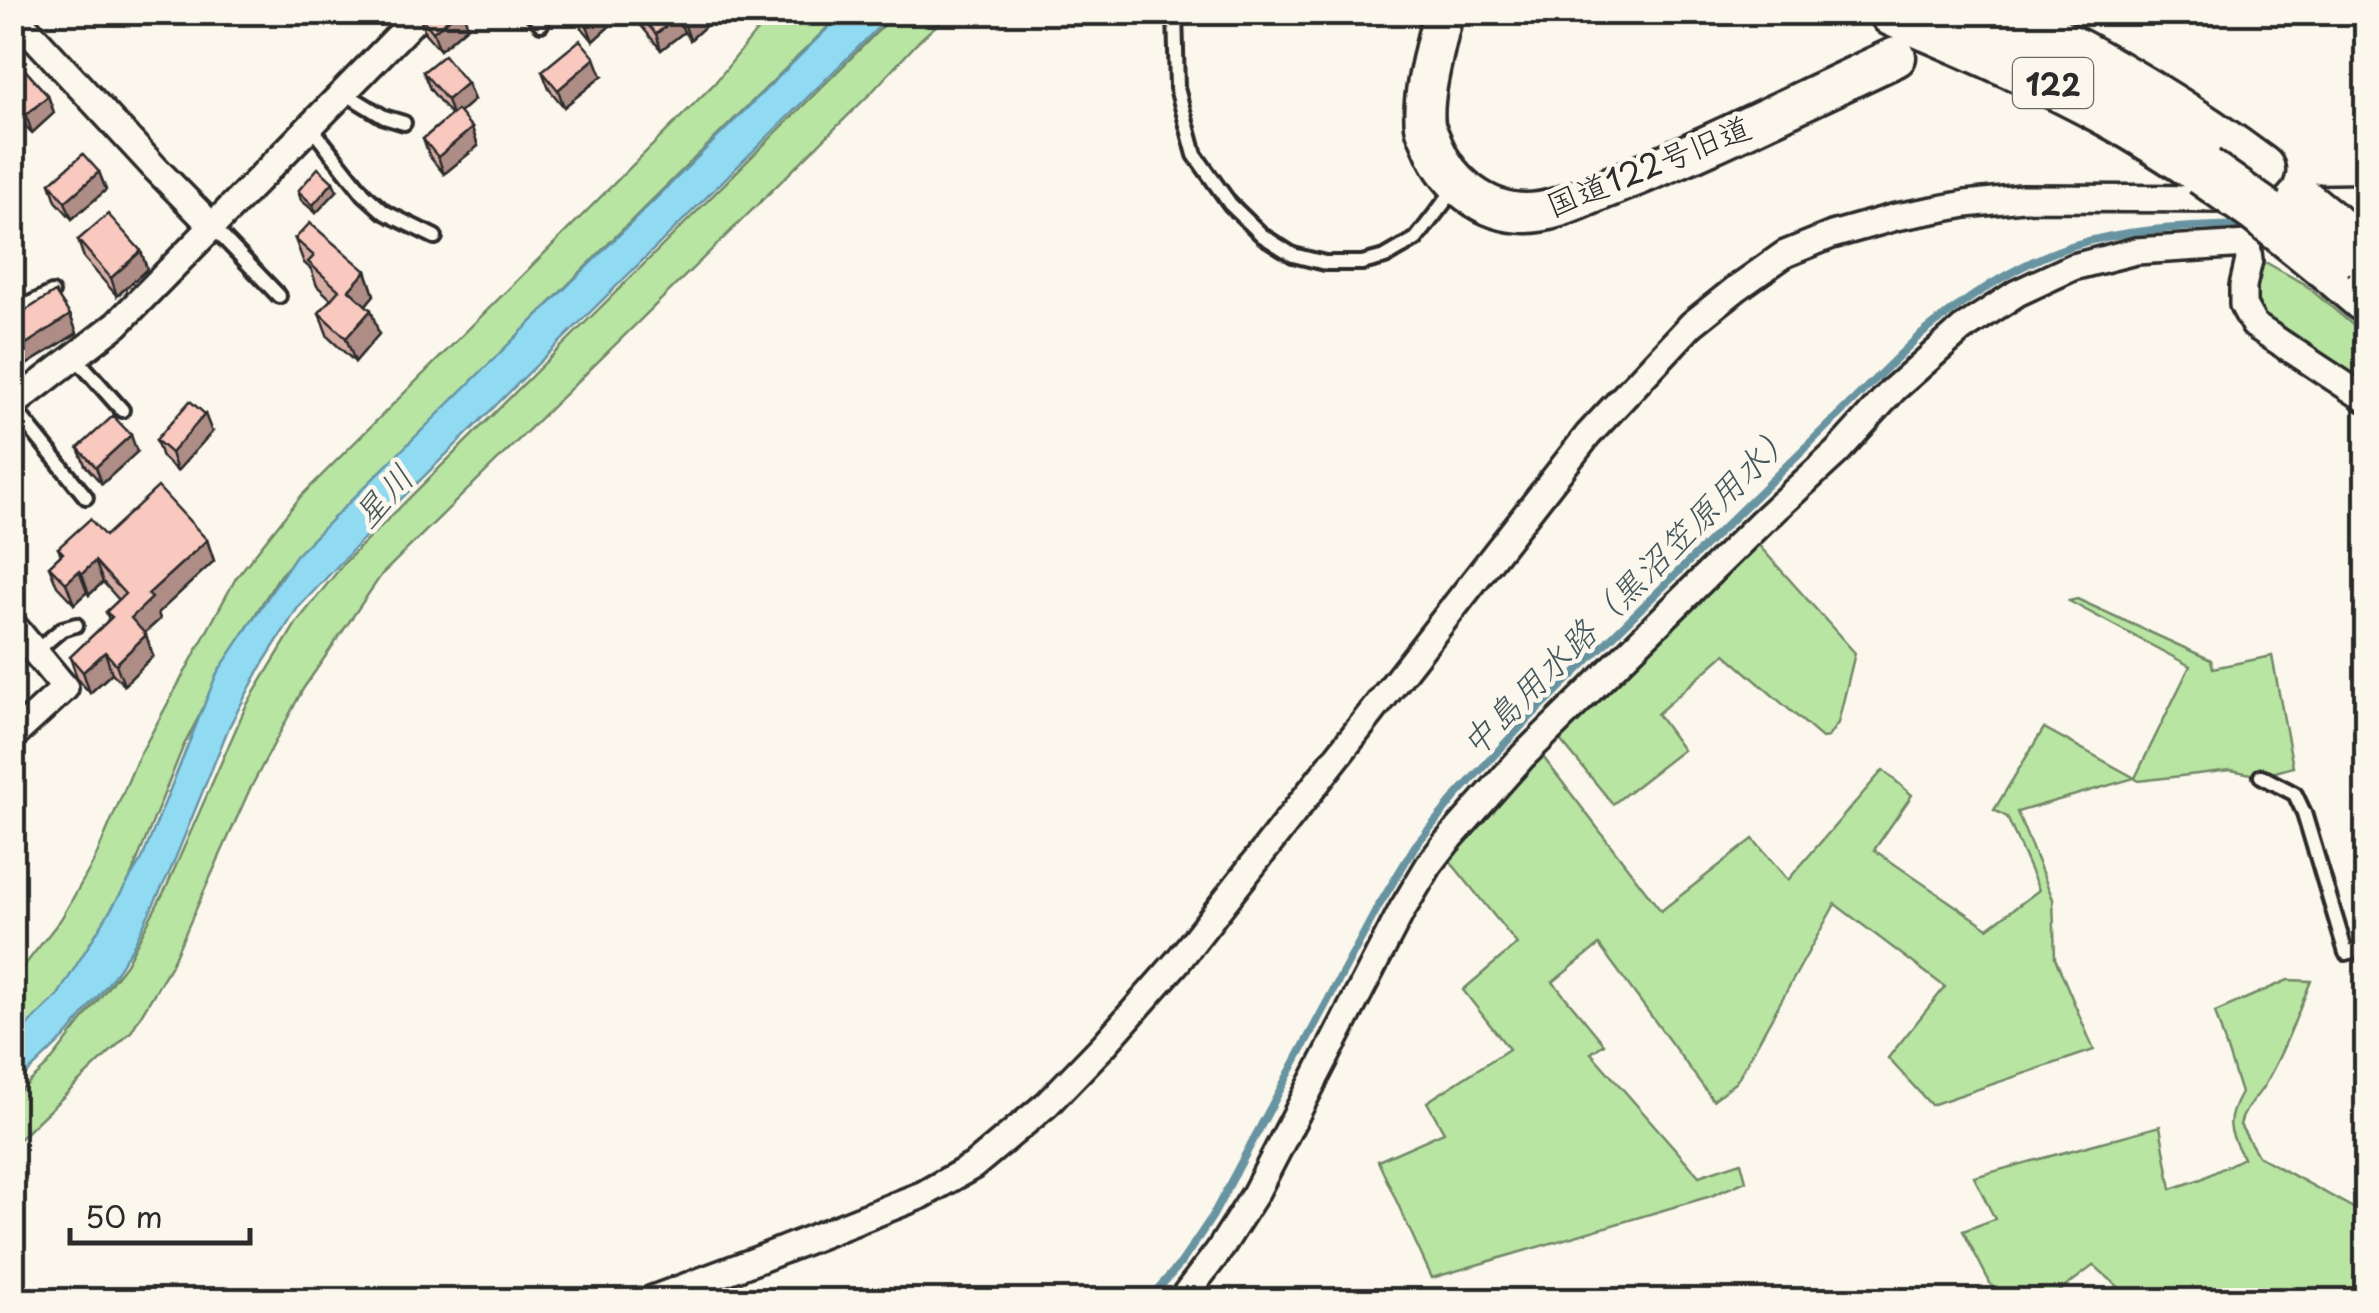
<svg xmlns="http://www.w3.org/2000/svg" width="2379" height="1313" font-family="'Playpen Sans','Klee One',sans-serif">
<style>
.green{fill:#b9e5a3;stroke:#728867;stroke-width:2.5}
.water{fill:#90daf2;stroke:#6894a2;stroke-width:2.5}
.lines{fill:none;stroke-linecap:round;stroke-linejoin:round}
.stream{stroke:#6894a2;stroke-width:8}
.lane-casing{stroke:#2b2b2b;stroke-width:20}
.street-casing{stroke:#2b2b2b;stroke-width:32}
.secondary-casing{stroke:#2b2b2b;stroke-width:45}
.highway-casing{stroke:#2b2b2b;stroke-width:55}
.lane{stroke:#fbf7ec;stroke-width:12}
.street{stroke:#fbf7ec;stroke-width:25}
.secondary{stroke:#fbf7ec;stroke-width:38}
.highway{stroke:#fbf7ec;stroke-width:48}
.highway-bridge-casing{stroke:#2b2b2b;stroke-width:55;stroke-linecap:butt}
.highway-bridge{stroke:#fbf7ec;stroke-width:48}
.wall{fill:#d6ada5;stroke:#2b2b2b;stroke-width:2.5}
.shaded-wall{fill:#ae8d86;stroke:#2b2b2b;stroke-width:2.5}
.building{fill:#f9c9c0;stroke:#2b2b2b;stroke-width:2.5}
.labels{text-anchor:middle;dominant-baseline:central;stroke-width:9;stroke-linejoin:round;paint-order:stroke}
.shield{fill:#fbf7ec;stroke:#696865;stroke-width:2.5}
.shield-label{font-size:30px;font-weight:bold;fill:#2b2b2b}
.street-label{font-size:32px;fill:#2b2b2b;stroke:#fbf7ec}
.water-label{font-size:35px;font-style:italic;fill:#44575d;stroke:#fbf7ec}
</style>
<rect width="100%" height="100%" fill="#fbf7ec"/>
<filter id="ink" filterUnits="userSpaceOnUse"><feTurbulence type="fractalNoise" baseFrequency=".01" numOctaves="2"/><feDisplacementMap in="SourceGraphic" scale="20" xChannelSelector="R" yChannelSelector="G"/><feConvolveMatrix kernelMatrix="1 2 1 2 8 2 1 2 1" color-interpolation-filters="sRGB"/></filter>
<g filter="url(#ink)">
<g class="green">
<polygon points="778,13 842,13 642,210 280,575 235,647 183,747 128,883 60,998 13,1042 13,980 61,919 94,861 137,760 236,578 301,496 714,84 755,33"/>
<polygon points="896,13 950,13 920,40 870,94 382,574 303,689 249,791 170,967 131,1032 13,1145 13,1097 47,1066 126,964 167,886 246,706 297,622 345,562"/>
<polygon points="2267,263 2304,284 2366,336 2366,386 2265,319 2255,299 2260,267"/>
<polygon points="1755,541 1855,653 1838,723 1828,737 1822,738 1725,654 1657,714 1683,750 1613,804 1556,735"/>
<polygon points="2077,599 2211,660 2213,668 2272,656 2293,767 2261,776 2231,770 2139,781 2134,778 2017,812 2053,899 2055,958 2094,1050 1931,1105 1888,1058 1945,987 1835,904 1736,1082 1713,1100 1599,945 1553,982 1604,1044 1591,1053 1699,1176 1741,1162 1746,1181 1711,1196 1432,1278 1378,1161 1444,1132 1427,1102 1509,1049 1463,990 1517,944 1449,860 1473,827 1540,753 1661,911 1753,839 1788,880 1883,770 1912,795 1874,850 1988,928 2039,890 2007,817 1994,810 2044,728 2135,778 2190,666 2069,601"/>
<path d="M2288,980l23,1c-14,34 -27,70 -46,103 -8,14 -22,25 -25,41l18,31 108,59v85h-233l-39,-35 -46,35h-49l-36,-69 32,-12 -21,-42 186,-51 11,63 30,-10 42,-21c-14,-28 -19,-35 -2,-65l-26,-81z"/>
</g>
<polygon class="water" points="843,13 893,13 400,500 297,609 262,665 229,727 171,869 132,948 113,977 69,1033 13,1087 13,1040 58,995 142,859 217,673 296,555"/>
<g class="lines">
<path class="stream" d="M1148,1300l33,-37 31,-46 166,-310 37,-61 42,-51 67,-72 394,-386c46,-37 96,-72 153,-91 56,-18 118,-19 176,-21"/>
<defs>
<g id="lane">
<polyline points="531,12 541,24"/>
<polyline points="1175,12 1177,88 1195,155 1230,204 1263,236 1293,255 1325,263 1362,263 1385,257 1416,239 1456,187"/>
<polyline points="343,92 384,117 404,123"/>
<polyline points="310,126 364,194 384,212 435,237"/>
<polyline points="12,194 13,195"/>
<polyline points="212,226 279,296"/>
<polyline points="12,307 27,305 52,293"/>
<polyline points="75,357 122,410"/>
<polyline points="12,410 23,419 86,497"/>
<polyline points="35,652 62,629 76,625"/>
<polyline points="2261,776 2295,794 2304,813 2346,953 2366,947"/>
</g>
<g id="street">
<polyline points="12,13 156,169 212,226"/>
<polyline points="2301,199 2366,198"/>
<polyline points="12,405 117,324 422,12"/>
<polyline points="12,624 65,688 16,733"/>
<polyline points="650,1300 760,1259 922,1195 973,1166 1047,1104 1104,1045 1178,961 1588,435 1692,324 1737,288 1785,254 1832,235 1896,217 1966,204 2022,198 2236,199"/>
<polyline points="1181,1300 1218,1252 1255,1194 1402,910 1429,865 1446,843 1523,756 1761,522 1837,452 1893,390 1962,329 2017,293 2073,267 2136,251 2247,244 2249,260 2243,286 2243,305 2254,325 2366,399"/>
</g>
<path id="secondary" d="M1443,12c-6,31 -22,82 -18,113 1,7 6,14 8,21 15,37 51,67 93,67 30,0 59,-17 86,-27 97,-38 190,-86 284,-129"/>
<g id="highway">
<path d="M1894,12c72,30 143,61 211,98 34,18 67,40 99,61"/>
<path d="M1996,12c92,45 182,96 264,158"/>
<polyline points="2326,264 2366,298"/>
</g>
</defs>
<use href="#lane" class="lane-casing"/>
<use href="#street" class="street-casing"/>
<use href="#secondary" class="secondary-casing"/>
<use href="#highway" class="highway-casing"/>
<use href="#lane" class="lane"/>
<use href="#street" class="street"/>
<use href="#secondary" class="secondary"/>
<use href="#highway" class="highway"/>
<defs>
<g id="highway-bridge">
<polyline points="2204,171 2258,209 2326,264"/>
<polyline points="2302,203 2366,255"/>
</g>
</defs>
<use href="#highway-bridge" class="highway-bridge-casing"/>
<use href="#highway-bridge" class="highway-bridge"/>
</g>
<g class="wall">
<polygon points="569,12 611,12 614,22 593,41"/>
<polygon points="630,12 721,12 690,40 684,32 661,50"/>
<polygon points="419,15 468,26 440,50 425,33"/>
<polygon points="12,55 48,96 54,113 32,133 12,111"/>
<polygon points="542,71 602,76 564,107 549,89"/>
<polygon points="423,72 467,83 474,100 459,113 472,128 478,146 444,174 430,157 423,139 451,115 430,89"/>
<polygon points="99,172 106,190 72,219 56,201 50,183"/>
<polygon points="298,191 337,191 316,213 301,200"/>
<polygon points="295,239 366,271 374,295 366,305 379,334 355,362 328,337 319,313 331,299 317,286 311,269 304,263"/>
<polygon points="78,240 141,251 147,269 117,296 84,258"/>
<polygon points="70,315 77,333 26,365 12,344 12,319"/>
<polygon points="212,432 177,471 162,457 156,440"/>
<polygon points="78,448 137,452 102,484 85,465"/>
<polygon points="105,536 207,540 214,561 158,613 160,619 144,633 153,656 124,685 112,673 90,693 77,678 70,657 109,620 106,612 119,600 103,582 89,595 87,592 74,604 57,586 49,566 61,555 58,548"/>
</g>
<g class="shaded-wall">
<polygon points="457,12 463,12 468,26 440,50 433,32"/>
<polygon points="599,12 611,12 614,22 593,41 586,23"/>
<polygon points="697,12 721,12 690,40 684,23"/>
<polygon points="678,16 684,32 661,50 656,34"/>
<polygon points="595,58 602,76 564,107 558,90"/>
<polygon points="467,83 474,100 453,118 447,100"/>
<polygon points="48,96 54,113 32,133 26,115"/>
<polygon points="472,128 478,146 444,174 438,157"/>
<polygon points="99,172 106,190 72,219 65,202"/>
<polygon points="333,182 337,191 316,213 313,205"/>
<polygon points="141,251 147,269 117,296 111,278"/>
<polygon points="366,271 374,295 358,314 349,290"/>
<polygon points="12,274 17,286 12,290"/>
<polygon points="371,310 379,334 355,362 346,338"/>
<polygon points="70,315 77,333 26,365 20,348"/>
<polygon points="205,414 212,432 177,471 171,453"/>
<polygon points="131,435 137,452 102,484 96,467"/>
<polygon points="207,540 214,561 158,613 160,619 138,639 131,618 148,594"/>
<polygon points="95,561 103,582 89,595 82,574"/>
<polygon points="79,571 87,592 74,604 66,583"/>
<polygon points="146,635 153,656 124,685 116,664"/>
<polygon points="105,652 112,673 90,693 83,672"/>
</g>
<g class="building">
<polygon points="422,12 457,12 433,32 419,15"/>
<polygon points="577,12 599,12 586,23"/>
<polygon points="637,12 697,12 684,23 678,16 656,34"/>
<polygon points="580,40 595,58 558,90 542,71"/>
<polygon points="12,55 48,96 26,115 12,101"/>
<polygon points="444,55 467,83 447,100 423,72"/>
<polygon points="457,110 472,128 438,157 423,139"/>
<polygon points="83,154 99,172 65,202 50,183"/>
<polygon points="318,168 333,182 313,205 298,191"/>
<polygon points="108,214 141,251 111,278 78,240"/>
<polygon points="310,223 366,271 349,290 371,310 346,338 319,313 339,290 308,262 314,256 295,239"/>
<polygon points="55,292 70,315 20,348 12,336 12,319"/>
<polygon points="190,401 205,414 171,453 156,440"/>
<polygon points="113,416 131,435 96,467 78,448"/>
<polygon points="158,487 207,540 148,594 152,598 131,618 146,635 116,664 105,652 83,672 70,657 112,617 106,612 125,594 95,561 82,574 79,571 66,583 49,566 63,553 58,548 90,519 105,536"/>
</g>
</g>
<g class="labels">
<rect class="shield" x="2013" y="58" width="80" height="50" rx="8"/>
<g class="shield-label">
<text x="2053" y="83">122</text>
</g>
<g class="street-label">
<text transform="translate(1648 165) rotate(-22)">国道122号旧道</text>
</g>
<g class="water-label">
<text transform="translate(382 495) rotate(-48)">星川</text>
<text transform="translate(1626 588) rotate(-45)">中島用水路（黒沼笠原用水）</text>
</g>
</g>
<rect width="2379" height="1313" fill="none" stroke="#fbf7ec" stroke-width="50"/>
<rect x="25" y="25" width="2329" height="1263" fill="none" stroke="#2b2b2b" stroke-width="4" filter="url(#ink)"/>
<path d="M70 1228v15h180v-15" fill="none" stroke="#2b2b2b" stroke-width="5"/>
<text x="85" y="1228" font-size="30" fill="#2b2b2b" stroke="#fbf7ec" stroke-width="8" paint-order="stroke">50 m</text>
</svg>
